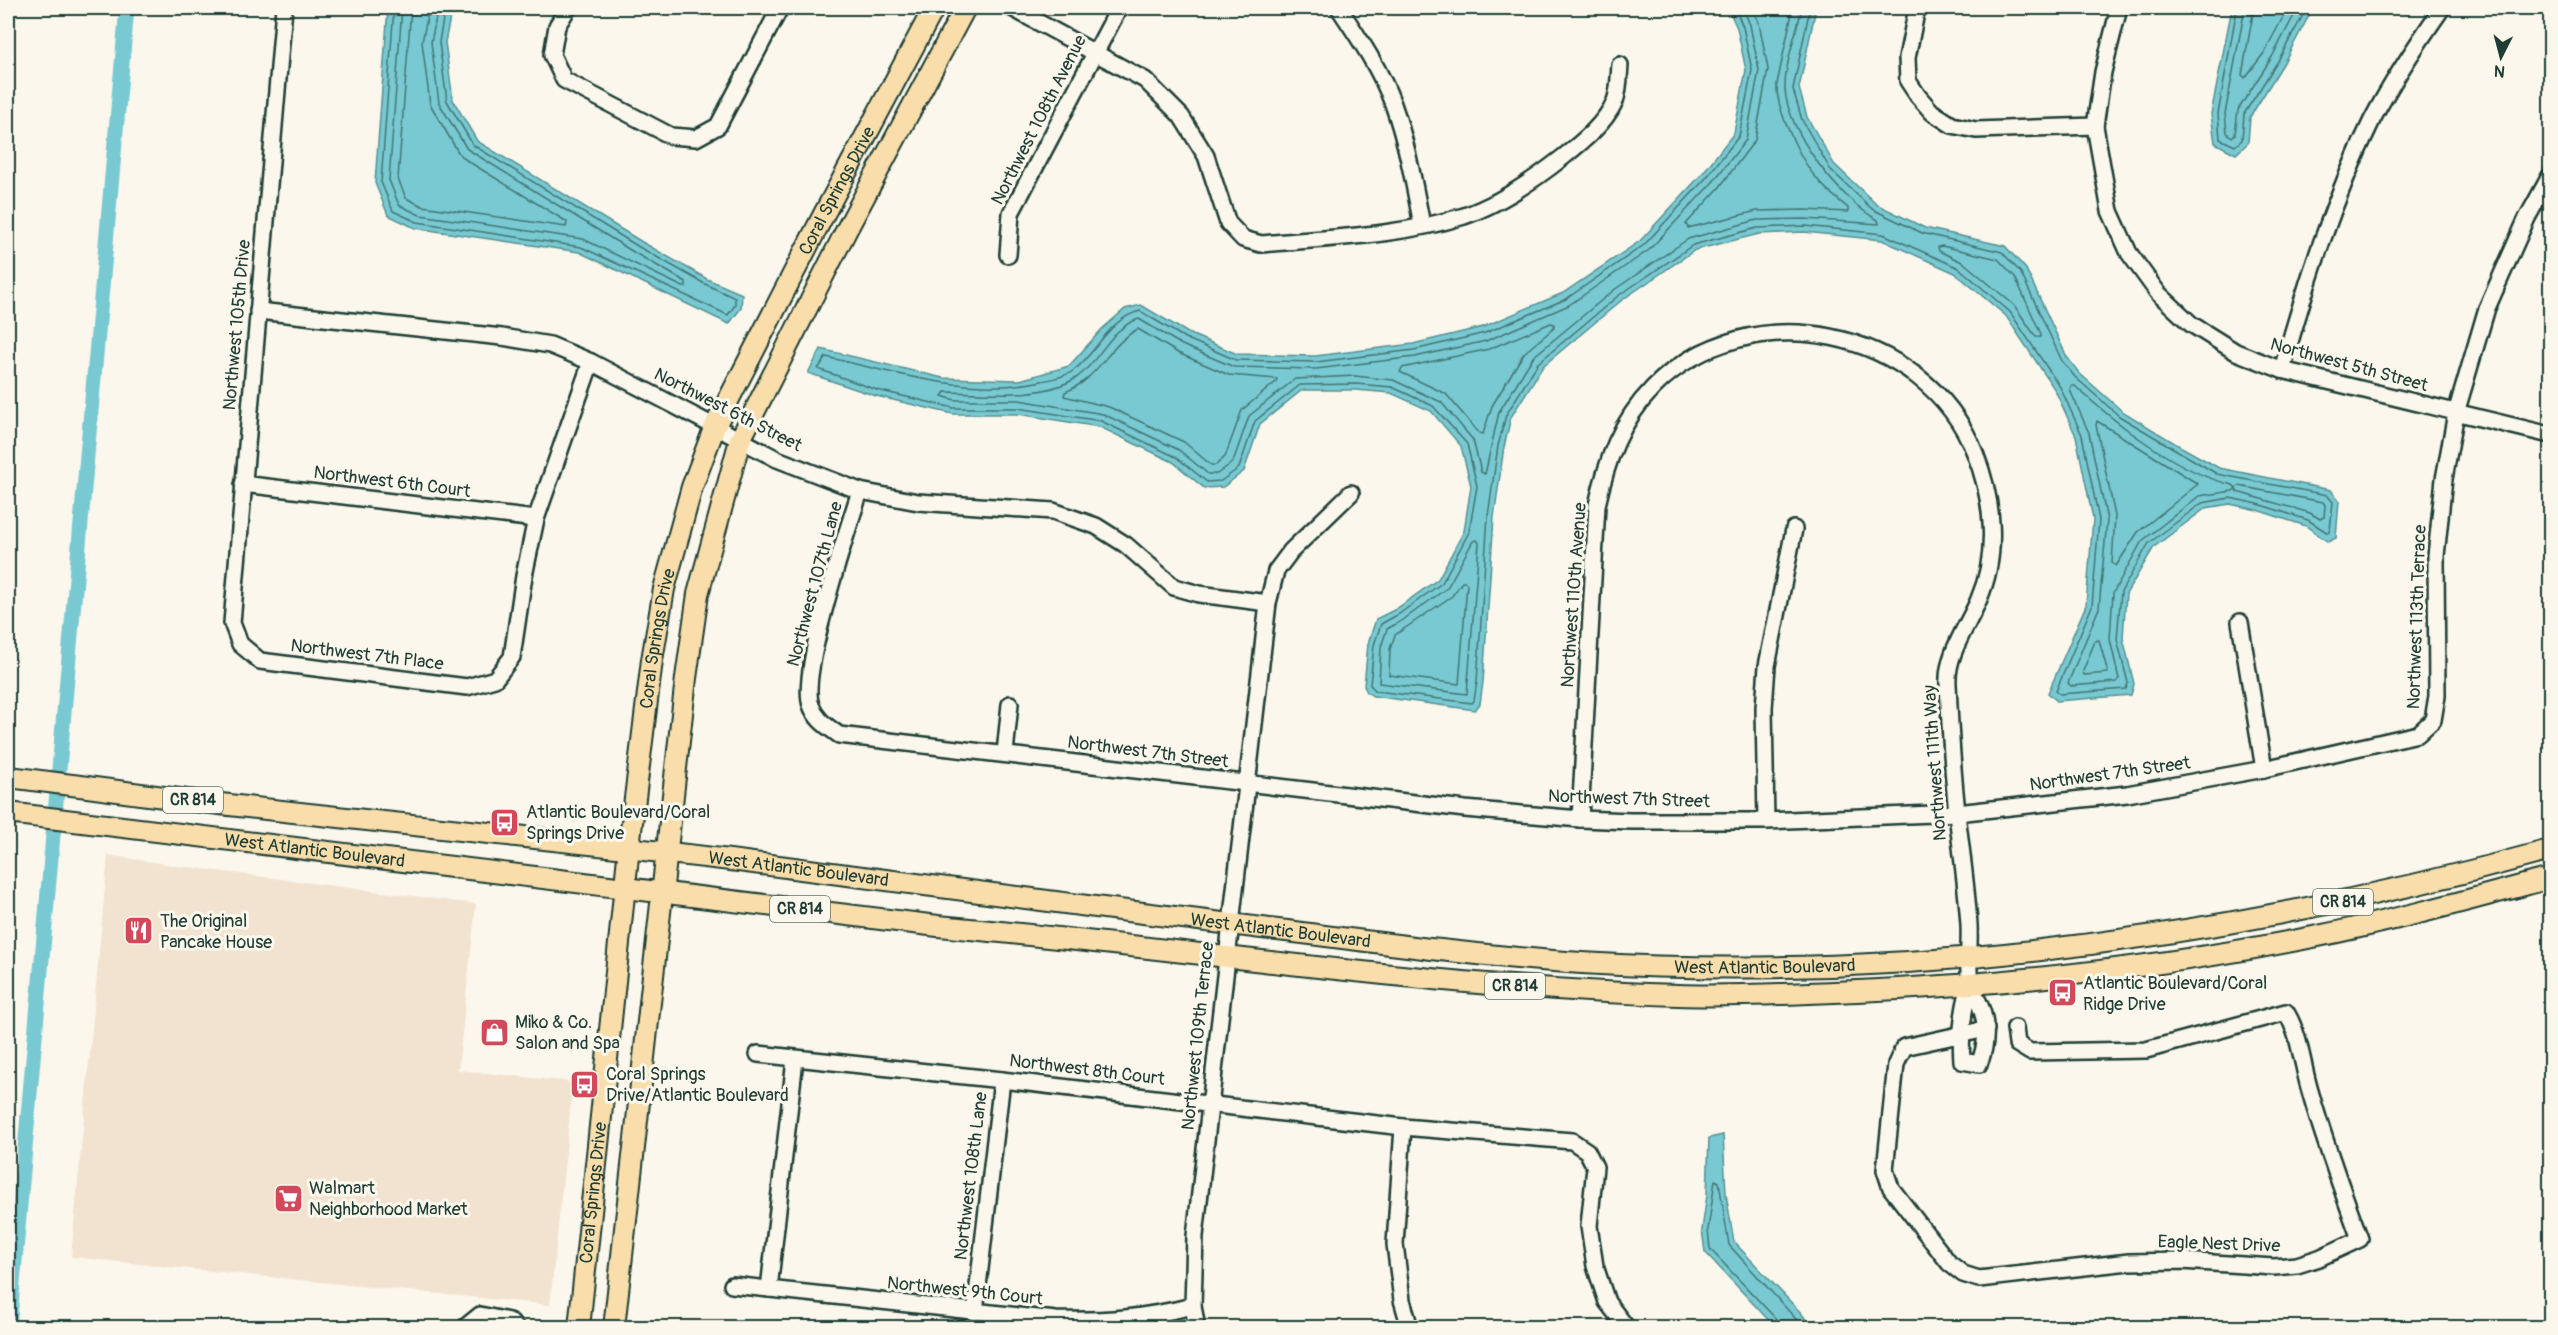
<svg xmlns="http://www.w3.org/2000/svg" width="2558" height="1335" font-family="Pangolin,sans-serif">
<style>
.built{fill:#f2e3d0}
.water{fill:#78c9d2;stroke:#549193;stroke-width:1.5}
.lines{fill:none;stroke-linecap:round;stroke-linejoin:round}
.shore{stroke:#437573;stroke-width:1.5}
.canal{stroke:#78c9d2;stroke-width:15}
.minor-casing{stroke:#1f3d34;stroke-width:20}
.major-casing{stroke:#1f3d34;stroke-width:24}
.minor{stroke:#fbf7ec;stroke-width:15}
.major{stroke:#f9deab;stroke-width:20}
.labels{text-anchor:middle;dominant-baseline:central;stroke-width:6;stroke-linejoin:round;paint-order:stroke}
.shield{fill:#fbf7ec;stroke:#61756b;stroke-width:1.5}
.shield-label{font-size:16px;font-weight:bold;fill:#1f3d34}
.street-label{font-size:18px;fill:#1f3d34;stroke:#fbf7ec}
.poi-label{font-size:18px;fill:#1f3d34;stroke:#fbf7ec;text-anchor:start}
</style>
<rect width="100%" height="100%" fill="#fbf7ec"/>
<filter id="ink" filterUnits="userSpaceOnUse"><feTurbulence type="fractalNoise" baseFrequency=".0167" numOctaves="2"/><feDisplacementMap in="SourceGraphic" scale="12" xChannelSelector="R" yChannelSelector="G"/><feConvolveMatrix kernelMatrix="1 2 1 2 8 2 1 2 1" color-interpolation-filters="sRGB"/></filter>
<g filter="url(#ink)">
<polygon class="built" points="108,855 179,866 476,904 458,1070 573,1082 550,1305 71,1257"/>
<g class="water">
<polygon points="388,8 452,8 445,42 453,100 477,141 642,242 707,279 742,294 741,308 729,324 579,252 415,228 388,215 375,183"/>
<polygon points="1728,8 1816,8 1799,88 1807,117 1834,164 1876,204 1925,228 2005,246 2026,269 2067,357 2079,373 2122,411 2176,444 2219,468 2331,490 2339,501 2336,538 2328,542 2306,526 2257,510 2230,504 2206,508 2154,547 2126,594 2123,638 2134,684 2131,695 2057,701 2048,693 2086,605 2093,519 2076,436 2055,390 2006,316 1955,273 1882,240 1804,232 1759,234 1695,250 1622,300 1543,366 1511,417 1504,447 1494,517 1483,682 1480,704 1475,710 1373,696 1367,692 1364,686 1368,644 1376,619 1396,609 1438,579 1464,531 1471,486 1461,446 1431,411 1391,393 1356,390 1302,390 1260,424 1244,471 1223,487 1204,488 1173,462 1100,427 1018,414 953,414 876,396 808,373 821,349 943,378 1020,380 1069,366 1102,329 1125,309 1141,305 1188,333 1237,354 1315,356 1413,344 1483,327 1563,293 1640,241 1702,174 1734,133 1746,70 1737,28"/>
<polygon points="2232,8 2313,8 2283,64 2250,117 2248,143 2236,154 2215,143 2211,114"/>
<polygon points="1723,1135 1726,1194 1734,1242 1802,1314 1811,1327 1775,1327 1705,1252 1702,1230 1707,1195 1709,1138"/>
</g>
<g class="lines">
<g class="shore">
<polyline points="394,8 381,182 393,211 417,222 581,247 728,315 735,305 735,298 705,284 639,247 473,145 447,101 439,42 445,8"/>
<polyline points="402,8 389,180 399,205 420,215 583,239 683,287 686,287 686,282 635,253 467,149 439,103 431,42 438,8"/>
<polyline points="411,8 398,179 406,198 422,206 566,227 567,222 466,160 458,152 430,104 422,42 429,8"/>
<path d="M1735,8l8,19 9,43 -13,66 -33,42 -62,67 -78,54 -81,34 -71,17 -98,12 -80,-2 -51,-22 -45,-27c-32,8 -43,42 -67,60 -8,6 -21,8 -31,10 -73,16 -145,-8 -216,-24l-8,12 59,21 77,18h64l83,13 75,36 31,25 14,-1 18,-13 16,-47 45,-36 56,-1 36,3 41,19 34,38 10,42 -8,46 -27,51 -43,31 -18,10 -7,21 -4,40 6,6 96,12 2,-2 3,-20 11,-165 10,-70 8,-31 32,-52 80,-67 75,-51 64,-17 48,-2 78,8 76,34 51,44 50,75 22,48 17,85 -7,86 -36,85 4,3 66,-5 2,-6 -11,-44 4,-47 28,-49 53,-40 28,-5 28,6 50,16 20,13 2,-3 3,-28 -6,-7 -110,-21 -98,-58 -44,-39 -13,-16 -41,-88 -19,-21 -80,-19 -50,-24 -42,-40 -28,-49 -9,-31 17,-81"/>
<path d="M1743,8l7,17 9,45 -13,70 -34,43 -63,67 -80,55 -83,36 -71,16 -99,12 -82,-2 -52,-22 -43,-26c-29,8 -40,44 -63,59 -35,22 -92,14 -131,14l-3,4 13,4h64l84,14 76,36 29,24h9l16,-12 16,-46 46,-37 60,-3 38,4 48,22 32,38 8,32 4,2 14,-62 34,-55 81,-67 74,-51 69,-19 48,-1 74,5 -1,-4c-37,-19 -91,-88 -93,-131 -1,-22 12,-59 17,-81"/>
<path d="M1753,8l6,15 9,46 -13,71 -36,48 -33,36 2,4 69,-17 48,-1 43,2v-4c-11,-9 -22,-18 -31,-29 -16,-18 -42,-71 -40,-95l16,-76"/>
<polyline points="2237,8 2218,114 2220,139 2235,146 2242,140 2244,114 2278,61 2307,8"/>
<polyline points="2245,8 2225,114 2227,133 2232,137 2235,134 2238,110 2272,57 2298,8"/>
<polyline points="2254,8 2242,75 2245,78 2264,53 2288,8"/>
<polygon points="1942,246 1998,259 2015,277 2041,334 2041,337 2036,337 2014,305 1964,263 1939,251 1938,247"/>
<polygon points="1551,323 1554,324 1554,328 1524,353 1492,406 1483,434 1479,433 1446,394 1400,372 1402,368 1489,349"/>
<path d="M1138,329l40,24 51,22 48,4 -1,3 -34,28 -17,47 -9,8h-5l-27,-23 -75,-35 -45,-11 1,-4c34,-13 43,-47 73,-63z"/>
<path d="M2071,386h4c40,37 105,88 158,99l3,3 -3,3 -34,5 -57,45 -29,52 -3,46 9,40 -2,3 -46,4 -3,-3 31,-75 8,-88 -18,-87 -19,-43z"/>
<polygon points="2097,421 2198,484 2138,532 2116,566 2112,563 2115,516 2096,425"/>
<polygon points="2239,486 2323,502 2325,505 2324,517 2320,519 2310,513 2237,492 2236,488"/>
<polygon points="1477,540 1479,543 1467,694 1379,683 1381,647 1387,629 1403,620 1447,588 1473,541"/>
<polygon points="1462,582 1465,582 1467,584 1459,684 1389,675 1390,649 1395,635 1452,596"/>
<polygon points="2099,640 2108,673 2084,675 2083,671 2095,641"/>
<polyline points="1780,1328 1778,1321 1710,1249 1708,1230 1715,1180 1719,1182 1729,1245 1804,1328"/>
</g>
<polyline class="canal" points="9,1328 127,8"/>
<defs>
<g id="minor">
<polyline points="284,8 232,623 240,644 260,661 467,687 495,679 512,657 524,576 536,519 591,362"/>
<polyline points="568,8 557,26 552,55 564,80 671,136 696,138 718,126 780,8"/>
<path d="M1012,8l133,72 36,36 25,40 22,67 15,16 18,5c66,-6 140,-8 203,-28 35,-12 70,-36 98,-58 19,-15 43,-34 53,-57 4,-10 4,-25 5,-36"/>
<path d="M1339,8c20,30 41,61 54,96 14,39 21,80 29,121"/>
<polyline points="1917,8 1907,58 1908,81 1918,96 1932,112 1952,125 1976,130 2095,126"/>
<polyline points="2119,8 2103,72 2095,126 2110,211 2129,253 2158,293 2191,324 2236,352 2282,370 2550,435"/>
<polyline points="1008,255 1011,213 1119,8"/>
<polyline points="258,311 502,337 550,345 591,362 777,459 860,491 918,502 1053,511 1096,526 1126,545 1174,587 1199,594 1268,603"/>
<path d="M2282,370c24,-86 51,-170 90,-250 20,-39 45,-76 70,-112"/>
<polyline points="243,484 536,519"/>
<path d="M860,491c-12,38 -61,182 -49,214 5,15 16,21 28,30l626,74 115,10 51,2h135l191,-8 170,-19 137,-25 154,-35 15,-14 4,-24 -1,-140 8,-77 12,-66 31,-105 40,-90 23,-42"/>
<polyline points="2240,622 2264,769"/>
<polyline points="1005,753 1010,704"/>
<path d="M1580,819l17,-314c10,-45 23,-83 56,-117 95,-97 273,-60 322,65 18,46 24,100 4,146 -11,27 -33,55 -31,85 2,46 5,92 10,138 4,34 9,69 11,103 1,19 -2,38 1,57 1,8 6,14 9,21 9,20 8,42 0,61l-17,-3c-2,-27 0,-49 8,-75"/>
<polyline points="1766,821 1764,708 1767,666 1794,529"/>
<path d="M1986,1029l-82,18 -8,17 -11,106 6,18 58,75 14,11 16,5 150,-17 53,-1 92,6 23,-2 22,-7 41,-19c-18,-49 -36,-98 -50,-148 -8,-27 -10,-56 -24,-79l-140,38 -116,2 -13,-8 -2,-16"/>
<polyline points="758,1054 1002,1080 1403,1127 1572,1141 1587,1151 1595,1167 1589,1226 1595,1266 1607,1302 1627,1328"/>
<polyline points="1403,1127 1395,1244 1402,1300 1410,1328"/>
<path d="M732,1285l324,35c51,1 88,-2 137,-14"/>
<polyline points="769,1289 795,1059"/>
<polyline points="975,1312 1002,1080"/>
<polyline points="464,1328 480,1315 509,1321 516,1328"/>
<polyline points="1197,1328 1193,1306 1195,1236 1268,603 1276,571 1291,551 1351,493"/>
</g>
<g id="major">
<path id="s1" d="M8,777c68,8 136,18 204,26 196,23 393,40 589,66 154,20 307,40 461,59 106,13 213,28 320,35 328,20 653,-26 968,-113"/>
<path id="s2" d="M8,813l930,113c247,22 493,62 740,69 60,2 121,-2 180,-4 153,-7 305,-24 455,-54 80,-16 159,-38 237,-59"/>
<path id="s3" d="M579,1328l50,-481 23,-187 12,-71 28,-102 23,-61 109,-212 110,-206"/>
<polyline points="614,1328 686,678 698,594 740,440 847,229 965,8"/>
</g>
</defs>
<use href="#minor" class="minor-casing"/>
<use href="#major" class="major-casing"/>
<use href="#minor" class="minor"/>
<use href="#major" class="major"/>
</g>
</g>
<defs>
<symbol id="bus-square" viewBox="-11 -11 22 22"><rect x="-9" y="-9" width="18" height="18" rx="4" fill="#d1495b" stroke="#fbf7ec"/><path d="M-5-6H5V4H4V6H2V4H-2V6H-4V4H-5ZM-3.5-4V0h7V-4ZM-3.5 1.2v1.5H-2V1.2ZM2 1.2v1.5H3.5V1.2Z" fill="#fff"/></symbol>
<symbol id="restaurant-square" viewBox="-11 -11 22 22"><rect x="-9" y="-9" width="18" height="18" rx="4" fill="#d1495b" stroke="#fbf7ec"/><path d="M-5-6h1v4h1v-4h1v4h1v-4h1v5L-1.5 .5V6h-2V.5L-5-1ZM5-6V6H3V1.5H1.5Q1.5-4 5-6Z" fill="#fff"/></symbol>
<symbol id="shop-square" viewBox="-11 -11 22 22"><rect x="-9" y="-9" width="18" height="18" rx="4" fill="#d1495b" stroke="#fbf7ec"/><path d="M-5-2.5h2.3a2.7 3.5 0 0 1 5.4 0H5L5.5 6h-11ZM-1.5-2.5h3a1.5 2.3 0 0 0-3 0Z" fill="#fff"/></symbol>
<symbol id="supermarket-square" viewBox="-11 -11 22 22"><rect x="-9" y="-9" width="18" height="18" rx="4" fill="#d1495b" stroke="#fbf7ec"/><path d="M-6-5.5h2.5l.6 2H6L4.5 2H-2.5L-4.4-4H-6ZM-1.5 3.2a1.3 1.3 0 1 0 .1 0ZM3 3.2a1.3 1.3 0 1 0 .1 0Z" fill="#fff"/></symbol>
</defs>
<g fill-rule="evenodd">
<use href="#bus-square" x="488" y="806" width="33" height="33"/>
<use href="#restaurant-square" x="122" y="914" width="33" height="33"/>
<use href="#bus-square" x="2046" y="976" width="33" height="33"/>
<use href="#shop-square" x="478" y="1016" width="33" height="33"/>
<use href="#bus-square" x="568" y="1068" width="33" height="33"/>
<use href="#supermarket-square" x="272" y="1182" width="33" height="33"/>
</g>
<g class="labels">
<g class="shield">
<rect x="163" y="787" width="60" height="26" rx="4.5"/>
<rect x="2313" y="889" width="60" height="26" rx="4.5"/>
<rect x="770" y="896" width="60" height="26" rx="4.5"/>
<rect x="1485" y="973" width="60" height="26" rx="4.5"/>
</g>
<g class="shield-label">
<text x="193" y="800">CR 814</text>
<text x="2343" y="902">CR 814</text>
<text x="800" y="909">CR 814</text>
<text x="1515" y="986">CR 814</text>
</g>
<g class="street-label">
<text transform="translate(1039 120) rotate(-63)">Northwest 108th Avenue</text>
<text stroke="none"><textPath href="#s3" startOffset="1180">Coral Springs Drive</textPath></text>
<text transform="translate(237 325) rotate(-85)">Northwest 105th Drive</text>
<text transform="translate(2349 365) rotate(15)">Northwest 5th Street</text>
<text transform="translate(728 410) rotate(27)">Northwest 6th Street</text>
<text transform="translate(392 482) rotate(7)">Northwest 6th Court</text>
<text transform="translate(815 584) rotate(-75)">Northwest 107th Lane</text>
<text transform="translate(1574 595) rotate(-86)">Northwest 110th Avenue</text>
<text transform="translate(2417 617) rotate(-88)">Northwest 113th Terrace</text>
<text stroke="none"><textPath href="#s3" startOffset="694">Coral Springs Drive</textPath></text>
<text transform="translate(367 655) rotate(7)">Northwest 7th Place</text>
<text transform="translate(1148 752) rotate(7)">Northwest 7th Street</text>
<text transform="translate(1935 763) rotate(-94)">Northwest 111th Way</text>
<text transform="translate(2110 774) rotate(-8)">Northwest 7th Street</text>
<text transform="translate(1629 799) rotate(2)">Northwest 7th Street</text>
<text stroke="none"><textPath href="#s2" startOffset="309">West Atlantic Boulevard</textPath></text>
<text stroke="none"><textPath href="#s1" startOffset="796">West Atlantic Boulevard</textPath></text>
<text stroke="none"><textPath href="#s1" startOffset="1282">West Atlantic Boulevard</textPath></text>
<text stroke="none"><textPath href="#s1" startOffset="1768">West Atlantic Boulevard</textPath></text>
<text transform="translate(1198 1036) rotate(-84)">Northwest 109th Terrace</text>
<text transform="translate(1087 1070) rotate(7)">Northwest 8th Court</text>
<text transform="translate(971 1176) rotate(-83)">Northwest 108th Lane</text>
<text stroke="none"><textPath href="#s3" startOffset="136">Coral Springs Drive</textPath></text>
<text transform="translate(2219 1244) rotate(2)">Eagle Nest Drive</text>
<text transform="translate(965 1291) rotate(6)">Northwest 9th Court</text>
</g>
<g class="poi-label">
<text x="526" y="812">Atlantic Boulevard/Coral<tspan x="526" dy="21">Springs Drive</tspan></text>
<text x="160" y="921">The Original<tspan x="160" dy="21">Pancake House</tspan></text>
<text x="2083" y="983">Atlantic Boulevard/Coral<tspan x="2083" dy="21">Ridge Drive</tspan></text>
<text x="515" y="1022">Miko &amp; Co.<tspan x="515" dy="21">Salon and Spa</tspan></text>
<text x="606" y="1074">Coral Springs<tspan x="606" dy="21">Drive/Atlantic Boulevard</tspan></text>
<text x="309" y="1188">Walmart<tspan x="309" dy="21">Neighborhood Market</tspan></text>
</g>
</g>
<rect width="2558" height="1335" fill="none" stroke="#fbf7ec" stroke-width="30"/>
<rect x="15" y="15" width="2528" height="1305" fill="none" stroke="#1f3d34" stroke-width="2" filter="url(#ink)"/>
<g transform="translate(2501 57) rotate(186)" stroke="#fbf7ec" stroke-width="4.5" paint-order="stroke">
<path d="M0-4.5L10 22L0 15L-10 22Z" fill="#1f3d34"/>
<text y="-9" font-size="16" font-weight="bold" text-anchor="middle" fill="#1f3d34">N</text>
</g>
</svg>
